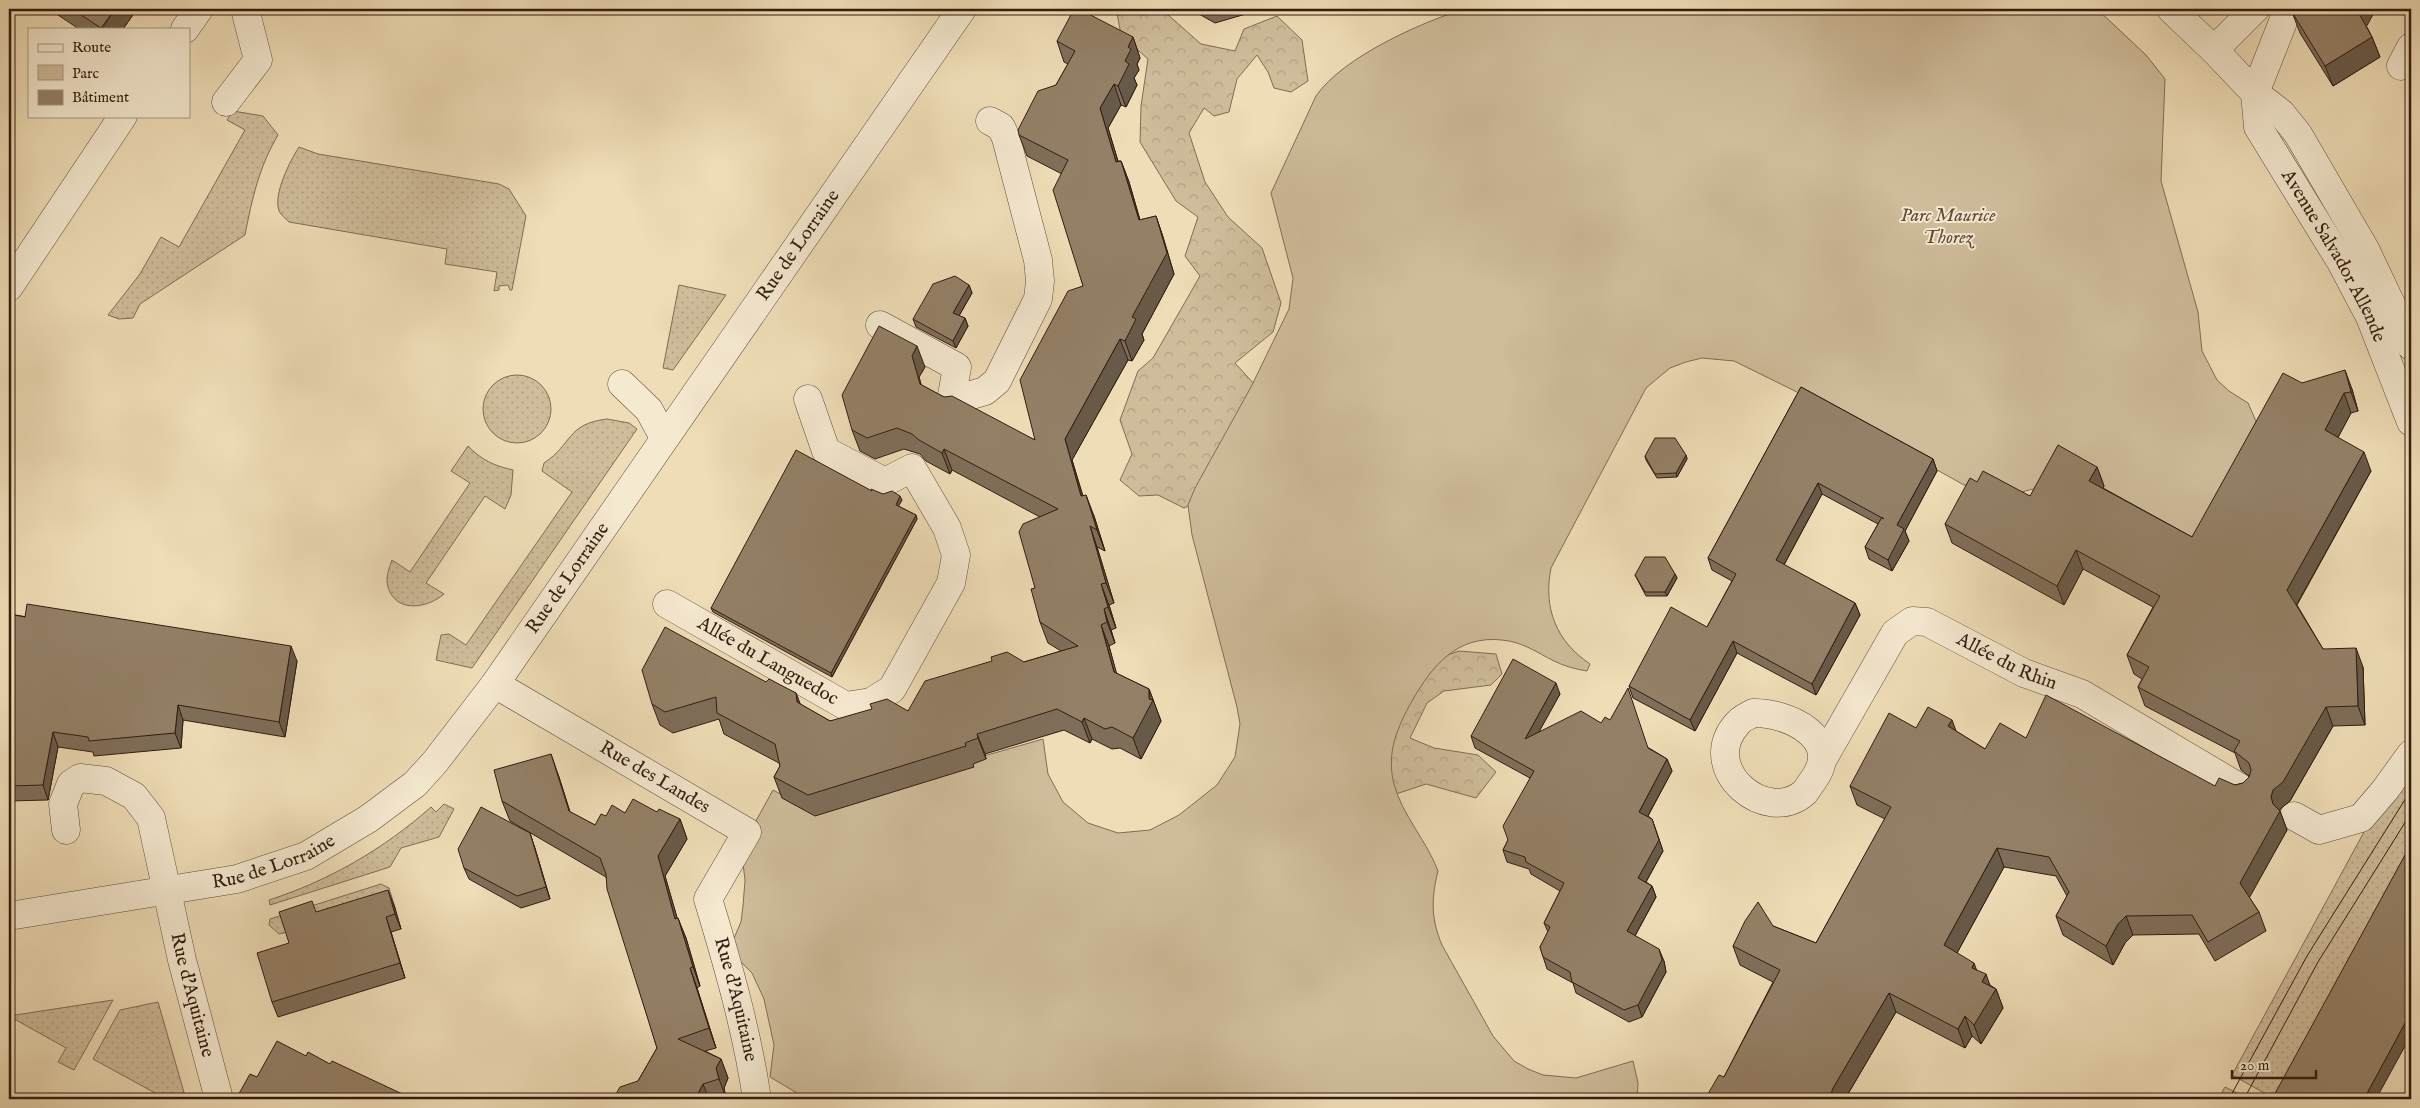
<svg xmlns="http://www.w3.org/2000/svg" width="2420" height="1108" font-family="'IM FELL English',serif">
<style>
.grass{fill:url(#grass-dots);stroke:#806c56}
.forest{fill:url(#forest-crowns);stroke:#806c56}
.park{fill:#cfbc9b;stroke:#806c56}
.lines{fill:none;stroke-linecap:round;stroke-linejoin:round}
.minor-casing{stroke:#614c3a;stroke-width:29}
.minor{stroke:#f5e9d0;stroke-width:28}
.tram{stroke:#321c11;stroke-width:1}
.wall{fill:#7f6e59;stroke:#321c11}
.shaded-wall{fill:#685a48;stroke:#321c11}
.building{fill:#948067;stroke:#321c11}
.labels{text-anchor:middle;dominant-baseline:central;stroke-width:4;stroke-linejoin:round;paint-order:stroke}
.park-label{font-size:19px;font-style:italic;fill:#614c3a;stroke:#f5e9d0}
.street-label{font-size:19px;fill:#321c11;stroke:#f5e9d0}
</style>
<defs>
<pattern id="grass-dots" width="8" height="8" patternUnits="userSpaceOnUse" patternTransform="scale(1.25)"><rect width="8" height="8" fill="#cfbc9b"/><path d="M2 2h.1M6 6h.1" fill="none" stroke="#b2a184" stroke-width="1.8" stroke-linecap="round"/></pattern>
<pattern id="forest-crowns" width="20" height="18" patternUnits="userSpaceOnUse" patternTransform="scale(1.25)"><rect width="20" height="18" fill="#cfbc9b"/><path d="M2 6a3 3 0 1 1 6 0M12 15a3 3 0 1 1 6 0" fill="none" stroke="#b2a184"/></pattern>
</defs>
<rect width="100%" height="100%" fill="#efddb7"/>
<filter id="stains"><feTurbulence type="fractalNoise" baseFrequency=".004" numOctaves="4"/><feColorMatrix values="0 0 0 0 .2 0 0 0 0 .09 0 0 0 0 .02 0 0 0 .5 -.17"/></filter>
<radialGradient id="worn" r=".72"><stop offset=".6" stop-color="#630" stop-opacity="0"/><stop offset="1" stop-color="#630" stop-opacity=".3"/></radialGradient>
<g class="grass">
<path d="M233,111l30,5 15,19c-19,32 -26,64 -33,100l-105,69 -7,14 -14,1 -11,-4 32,-41 21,-37 18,10 66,-117 -18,-10z"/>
<path d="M299,147l19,7 181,30 10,5 17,27 -14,74h-2l-2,-5 -9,1v4l-5,1 3,-19 -52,-8 2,-15 -158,-27c-3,-3 -8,-7 -10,-11 -6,-17 11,-50 20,-64z"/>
<polygon points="679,285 726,295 673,370 663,368"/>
<circle cx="517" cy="409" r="34"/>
<path d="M607,419l22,4 8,6 -165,239 -36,-8 5,-25 8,-1 17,11 106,-153 -30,-21 2,-8c29,-19 22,-39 63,-44z"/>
<path d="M468,446c13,14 27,20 45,24l-2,25 -6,14 -20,-13 -59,87 18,11c-16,14 -48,20 -56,-7 -3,-8 1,-19 4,-27l18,12 60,-89 -19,-12z"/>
<polygon points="2411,769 2411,867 2275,1099 2232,1075 2364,832"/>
<path d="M444,804l10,5 -15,28 -38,11 -11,19 -120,38 -1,-5c59,-19 115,-51 162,-93l5,5z"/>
<polygon points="381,884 389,888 396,911 392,907 279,934 269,925 270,919"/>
<polygon points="113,1000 74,1070 58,1062 66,1048 9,1016"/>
<polygon points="158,1002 185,1096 183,1099 166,1099 93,1059 120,1010"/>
<polygon points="2225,1087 2249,1099 2218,1099"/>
</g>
<g class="forest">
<polygon points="1117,13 1166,13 1201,44 1235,51 1244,29 1277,16 1302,40 1308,81 1291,92 1274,88 1268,72 1257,55 1237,79 1229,112 1214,116 1204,108 1189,133 1205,182 1228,217 1262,248 1281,303 1273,332 1235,363 1255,385 1209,496 1184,508 1158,495 1139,496 1120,480 1132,454 1120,420 1138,371 1153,358 1200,276 1185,256 1198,217 1176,201 1140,142 1141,106 1148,59 1121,35"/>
<polygon points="1459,651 1496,654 1502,674 1491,685 1444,691 1427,703 1410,738 1434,748 1478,755 1496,772 1476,798 1426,784 1387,797 1264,790 1433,660"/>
</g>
<path class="park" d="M1464,9h633l49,46 19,24 -4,102 37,131 4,39 15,29 12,11 19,12 14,32 -71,112 -148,-42 -10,-16 -11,3 -17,-6 -41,-1 -159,-89 -71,-35 -32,-3 -16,4 -16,6 -24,20 -95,180c-8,40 5,73 39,96l-3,7c-12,-2 -23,-5 -33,-10 -18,-9 -31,-19 -52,-21 -45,-5 -70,26 -90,61 -15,27 -26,52 -18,83 8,31 33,57 44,87 -7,28 -7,48 4,74l51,91 21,25 14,8 15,6 33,3 57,-17 5,22 -1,16h-830l-37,-22 4,-32 -10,-46 -12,-26 -19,-19 -2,-9 10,-23 2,-16 2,-26 -4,-32 32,-58 21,11 183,-43 66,-19 5,35 15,28 25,21 30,10 32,-3 29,-15 38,-30 18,-28 5,-33 -3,-17 -45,-172 -4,-30 7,-17 56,-101 38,-78 4,-31 -22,-85 45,-97c27,-39 104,-73 148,-87z"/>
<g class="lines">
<defs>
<g id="minor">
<polyline points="2171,9 2214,50 2255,93 2281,113 2298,134 2365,249 2411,346"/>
<path id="s1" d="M2288,9l-33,84 3,34 83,135 29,55 41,105"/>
<polyline points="185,29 199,9"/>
<polyline points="2214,50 2255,9"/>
<polyline points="2401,66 2411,47"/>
<polyline points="226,102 258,60 245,9"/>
<polyline points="9,287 123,116"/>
<polyline points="880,325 957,367 951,401 985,391 997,381 1038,299 1040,281 1038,260 1006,138 1001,127 990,121"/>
<polyline points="622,384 649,410 664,438"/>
<path id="s2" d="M667,604l179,102 25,-4 21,-13 59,-106 5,-28 -9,-27 -35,-60 -27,14 -59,-31 -18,-52"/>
<path id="s3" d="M495,684l252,148 -39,67c20,66 39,132 49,200"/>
<path d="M1753,713c34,-1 90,25 61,66 -3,4 -6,9 -9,13 -38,35 -108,-23 -68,-68 3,-5 11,-8 16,-11z"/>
<path id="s4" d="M1824,757l71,-124 17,-12 15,1 97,51 58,21 160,95"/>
<polyline points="2294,816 2319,830 2361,818 2385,790 2411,754"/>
<path id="s5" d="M66,830l-3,-26 8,-20 9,-6 26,3 28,15 17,22 31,142 37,139"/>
<path id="s6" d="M9,916l228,-37 69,-23 62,-37 47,-35 20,-22 60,-78 467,-675"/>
</g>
</defs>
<use href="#minor" class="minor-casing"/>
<use href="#minor" class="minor"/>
<g class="tram">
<polyline points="2229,1099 2307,956 2411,790"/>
<polyline points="2244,1099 2318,962 2411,813"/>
</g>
</g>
<g class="wall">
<polygon points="49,9 137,9 123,29 79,29"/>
<polygon points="1190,9 1263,9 1215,23"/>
<polygon points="1310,9 1320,9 1311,12"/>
<polygon points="2292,12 2367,27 2372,37 2380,57 2333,86 2300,33"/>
<polygon points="1133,37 1140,58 1137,64 1139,70 1134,78 1137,85 1126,107 1121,105 1108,128 1118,161 1121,161 1129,182 1140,220 1156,216 1163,237 1174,274 1142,334 1144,340 1132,361 1128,360 1072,460 1083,496 1094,516 1105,551 1097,547 1114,603 1109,605 1116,628 1111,630 1115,643 1109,646 1116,673 1149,689 1161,721 1141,759 1120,748 1112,749 1092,739 1090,743 1064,730 985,754 986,759 973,764 974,767 815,816 782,798 774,777 780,766 779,763 724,734 719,719 673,733 660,725 652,704 766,682 796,693 800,704 830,721 908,711 1024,662 1061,651 1048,643 1040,622 1035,588 1040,517 952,470 950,474 926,461 920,454 904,449 875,459 860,451 852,430 925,367 919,377 921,385 944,397 1035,440 1083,286 1062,174 1027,156 1019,135 1056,85 1068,64 1064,62 1057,41"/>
<polygon points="969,285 972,293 959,316 965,318 968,326 956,348 916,327 913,319"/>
<polygon points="2302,383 2352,389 2358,411 2351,413 2338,437 2371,471 2297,605 2323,649 2363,667 2365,725 2333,726 2290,801 2280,809 2280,811 2287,830 2249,897 2259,912 2266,931 2215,961 2199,934 2133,935 2125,943 2113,965 2063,935 2056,916 2067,896 2056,876 2004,867 1957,953 1977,970 1990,985 1996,989 2003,1008 1981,1044 1972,1036 1965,1048 1896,1012 1845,1099 1705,1099 1724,1077 1773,982 1740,965 1733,946 1773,926 1816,943 1885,819 1857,805 1850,786 1916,728 1956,731 1985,749 2026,738 2215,786 2235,785 2243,783 2249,777 2249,776 2241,770 2235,753 2145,706 2138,687 2142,679 2134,674 2127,655 2153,607 2083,569 2064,605 1952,543 1945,524 1977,482 2030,496 2097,467 2104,486 2103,488 2192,537"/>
<polygon points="1801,387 1933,459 1937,471 1905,531 1909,541 1892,571 1869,559 1865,547 1878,524 1822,494 1784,565 1855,603 1860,615 1816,695 1737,653 1695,731 1633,698 1629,686 1707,627 1732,581 1712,570 1708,558"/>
<polygon points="1686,455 1687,459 1677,477 1657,478 1646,460 1645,456"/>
<polygon points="872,491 902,500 898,506 916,515 917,519 832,677 713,612 711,608"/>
<polygon points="1675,574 1677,578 1667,596 1646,596 1635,575"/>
<polygon points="9,614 297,661 285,737 183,720 181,748 94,756 93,752 58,747 48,800 9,801"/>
<polygon points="1560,694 1539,731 1649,748 1667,759 1672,771 1648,816 1652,819 1663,851 1646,882 1652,886 1656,897 1635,936 1664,961 1666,972 1642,1017 1629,1022 1576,993 1573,983 1547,969 1540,947 1548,932 1544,923 1560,891 1531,874 1529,869 1507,862 1503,850 1508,840 1530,778 1475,748 1471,736"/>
<polygon points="558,774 570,812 595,825 606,816 625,813 657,812 680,819 687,839 665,876 677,918 686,938 700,986 697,988 716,1048 705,1051 721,1059 728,1078 724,1088 726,1098 723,1099 613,1099 638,1081 657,1048 606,877 510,821 502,801"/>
<polygon points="534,845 550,899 521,908 469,879 464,868"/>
<polygon points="394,905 401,929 391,932 405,978 278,1017 272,1002 316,912"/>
</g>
<g class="shaded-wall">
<polygon points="115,9 137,9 123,29 102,29"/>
<polygon points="2358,9 2376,9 2364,31 2357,10"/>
<polygon points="1133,37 1140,58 1137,64 1139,70 1134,78 1137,85 1126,107 1118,86 1128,47"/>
<polygon points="2372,37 2380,57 2333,86 2325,66"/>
<polygon points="1114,84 1121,105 1108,128 1124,182 1116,162 1100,108"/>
<polygon points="1121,161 1129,182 1146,241 1139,220"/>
<polygon points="1156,216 1163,237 1174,274 1142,334 1144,340 1132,361 1125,341 1132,317"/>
<polygon points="969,285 972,293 956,321 953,313"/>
<polygon points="965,318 968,326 956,348 953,341"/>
<polygon points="1120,339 1128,360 1072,460 1089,517 1081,496 1065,439"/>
<polygon points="917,346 925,367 919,377 927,405 920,384 912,356"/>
<polygon points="2345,370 2352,389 2358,411 2351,392"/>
<polygon points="2344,393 2351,413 2332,449 2325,430"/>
<polygon points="944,449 952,470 950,474 942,453"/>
<polygon points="2364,452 2371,471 2294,609 2287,590"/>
<polygon points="1686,455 1687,459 1677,477 1676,473"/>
<polygon points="1933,459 1937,471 1905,531 1909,541 1892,571 1888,560 1897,525"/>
<polygon points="2097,467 2104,486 2096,500 2089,481"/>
<polygon points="1818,483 1822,494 1780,572 1776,560"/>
<polygon points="1086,495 1094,516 1105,551 1097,530"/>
<polygon points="900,496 902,500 897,509 896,505"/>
<polygon points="916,515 917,519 832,677 831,673"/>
<polygon points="1090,526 1097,547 1114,603 1106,583"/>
<polygon points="2076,550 2083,569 2064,605 2057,586"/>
<polygon points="1675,574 1677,578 1667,596 1665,592"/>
<polygon points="1101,584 1109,605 1116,628 1108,607"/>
<polygon points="1855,603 1860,615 1816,695 1812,684"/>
<polygon points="1104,609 1111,630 1115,643 1107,622"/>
<polygon points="1101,625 1109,646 1122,693 1114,672"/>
<polygon points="1733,641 1737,653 1695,731 1690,720"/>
<polygon points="291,646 297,661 285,737 279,722"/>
<polygon points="2356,648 2363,667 2365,725 2358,706"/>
<polygon points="1556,683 1560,694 1529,750 1525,739"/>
<polygon points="1149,689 1161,721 1141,759 1133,738 1149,699"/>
<polygon points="796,693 804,714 797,702"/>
<polygon points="178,705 183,720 181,748 175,733"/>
<polygon points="2326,707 2333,726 2290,801 2280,809 2279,812 2280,811 2287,830 2247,902 2240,883 2273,804 2271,797 2273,790"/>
<polygon points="1084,718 1092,739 1090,743 1082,722"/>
<polygon points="1952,720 1959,739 1948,726"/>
<polygon points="53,732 58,747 48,800 43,785"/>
<polygon points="977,734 985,754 986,759 978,738"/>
<polygon points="551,754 558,774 576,831 569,811"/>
<polygon points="1667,759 1672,771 1644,823 1639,812"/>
<polygon points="680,819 687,839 665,876 683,938 675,919 658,856"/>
<polygon points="1652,819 1663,851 1642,889 1638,878"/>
<polygon points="530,833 534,845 550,899 546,887"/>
<polygon points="1997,848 2004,867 1951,964 1944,945"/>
<polygon points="1652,886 1656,897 1631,943 1627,931"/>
<polygon points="388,890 394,905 401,929 395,914"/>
<polygon points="2126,916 2133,935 2125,943 2113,965 2106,946 2118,924"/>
<polygon points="386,917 391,932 405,978 400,963"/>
<polygon points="678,918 686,938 700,986 693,967"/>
<polygon points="1659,949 1664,961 1666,972 1642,1017 1638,1005"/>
<polygon points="1974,963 1981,982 1972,968"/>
<polygon points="690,968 697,988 716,1048 709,1028"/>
<polygon points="1986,974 1993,994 1996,989 2003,1008 1981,1044 1974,1025 1982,982"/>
<polygon points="1889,993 1896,1012 1845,1099 1829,1099 1833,1088"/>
<polygon points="2411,1012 2411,1035 2376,1099 2364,1099"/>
<polygon points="1965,1016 1972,1036 1965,1048 1958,1029"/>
<polygon points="721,1059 728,1078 724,1088 726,1098 719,1079 716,1068"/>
<polygon points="703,1084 709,1099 695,1099"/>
</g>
<g class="building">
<polygon points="72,9 115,9 101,28"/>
<polygon points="1074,9 1079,9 1133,37 1128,47 1131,49 1125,61 1129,64 1118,86 1114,84 1100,108 1116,162 1121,161 1139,220 1156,216 1167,253 1132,317 1136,319 1125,341 1120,339 1065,439 1081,496 1086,495 1097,530 1090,526 1106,583 1101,584 1108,607 1104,609 1107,622 1101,625 1114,672 1149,689 1149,699 1153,700 1133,738 1112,727 1105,729 1084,718 1082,722 1057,709 977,734 978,738 965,743 966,746 808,795 774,777 780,766 775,744 717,713 716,697 665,712 652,704 642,670 665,627 766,682 769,679 796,693 797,702 830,721 872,709 870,704 887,699 908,711 925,681 992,661 991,657 1007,652 1024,662 1078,646 1040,622 1031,589 1035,588 1019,532 1023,524 1058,509 944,449 942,453 919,440 912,434 897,428 867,438 852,430 842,395 879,326 917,346 912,356 920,384 944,397 952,396 1035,440 1020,380 1068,291 1083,286 1053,190 1068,160 1019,135 1018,130 1038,91 1056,85 1075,51 1057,41"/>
<polygon points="2298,9 2358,9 2357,10 2372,37 2325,66 2292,12"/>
<polygon points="955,276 969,285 953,313 965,318 953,341 913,319 933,284"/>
<polygon points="2345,370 2351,392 2344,393 2325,430 2364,452 2287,590 2323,649 2356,648 2358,706 2326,707 2283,782 2273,790 2271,797 2273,804 2280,811 2240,883 2259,912 2208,942 2192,915 2126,916 2118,924 2106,946 2056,916 2069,892 2049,857 1997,848 1944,945 1974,963 1972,968 1986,974 1982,982 1996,989 1974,1025 1965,1016 1958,1029 1889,993 1833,1088 1829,1099 1705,1099 1719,1075 1724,1077 1780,970 1733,946 1745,921 1758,902 1773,926 1816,943 1891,807 1850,786 1889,713 1916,728 1928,707 1952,720 1948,726 1985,749 2000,723 2026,738 2046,695 2215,786 2219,778 2235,785 2243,783 2249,777 2251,770 2249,763 2234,751 2240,741 2138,687 2149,667 2127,655 2160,596 2076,550 2057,586 1945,524 1970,478 1977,482 1983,471 2030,496 2058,445 2097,467 2089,481 2192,537 2283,373 2302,383"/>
<polygon points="1801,387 1933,459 1897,525 1904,529 1888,560 1865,547 1882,517 1884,519 1818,483 1776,560 1855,603 1812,684 1733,641 1690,720 1629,686 1671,607 1707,627 1736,574 1708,558"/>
<polygon points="1655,438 1675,438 1686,455 1676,473 1655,474 1645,456"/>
<polygon points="796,450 872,491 871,489 883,494 892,491 900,496 896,505 916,515 831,673 711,608"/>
<polygon points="1645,557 1665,557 1675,574 1665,592 1645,592 1635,575"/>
<polygon points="27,604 291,646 279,722 178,705 175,733 89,741 88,737 53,732 43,785 9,786 9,614 25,617"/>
<polygon points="1513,659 1556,683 1525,739 1581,711 1601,723 1605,717 1610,720 1628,688 1648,748 1667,759 1639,812 1652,819 1659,840 1638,878 1652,886 1627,931 1659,949 1662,960 1638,1005 1624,1010 1572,982 1570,972 1543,957 1540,947 1550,927 1544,923 1564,883 1526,862 1525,857 1503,850 1508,840 1503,826 1534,771 1471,736"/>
<polygon points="551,754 569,811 595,825 601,814 606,816 612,805 625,813 633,799 657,812 659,809 680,819 658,856 675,919 678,918 693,967 690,968 709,1028 678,1039 721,1059 716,1068 719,1079 703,1084 695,1099 613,1099 620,1087 638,1081 657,1048 607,889 606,874 600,858 502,801 494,770"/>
<polygon points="481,807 530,833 546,887 517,896 464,868 458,849"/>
<polygon points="2411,844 2411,1012 2364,1099 2272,1099"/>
<polygon points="388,890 395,914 386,917 400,963 272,1002 257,953 289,943 279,912 312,901 316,912"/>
<polygon points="277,1041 306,1056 308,1052 330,1064 332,1061 413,1099 236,1099 250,1074 257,1077"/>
<polygon points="436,1098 440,1099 430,1099"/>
</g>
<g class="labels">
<g class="park-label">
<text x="1948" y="216">Parc Maurice<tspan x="1948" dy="22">Thorez</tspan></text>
</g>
<g class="street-label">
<text stroke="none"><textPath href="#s6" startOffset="1096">Rue de Lorraine</textPath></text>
<text stroke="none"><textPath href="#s1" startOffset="274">Avenue Salvador Allende</textPath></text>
<text stroke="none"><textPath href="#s6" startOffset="691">Rue de Lorraine</textPath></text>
<text stroke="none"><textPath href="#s4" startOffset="268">Allée du Rhin</textPath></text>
<text stroke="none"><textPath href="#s2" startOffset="116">Allée du Languedoc</textPath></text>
<text stroke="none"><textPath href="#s3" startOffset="185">Rue des Landes</textPath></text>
<text stroke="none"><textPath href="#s6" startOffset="271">Rue de Lorraine</textPath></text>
<text stroke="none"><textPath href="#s5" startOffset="326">Rue d'Aquitaine</textPath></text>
<text stroke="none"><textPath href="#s3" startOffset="474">Rue d'Aquitaine</textPath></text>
</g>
</g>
<rect width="2420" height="1108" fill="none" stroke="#efddb7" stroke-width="30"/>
<rect x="10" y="10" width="2400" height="1088" fill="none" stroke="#321c11" stroke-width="2.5"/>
<rect x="15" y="15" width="2390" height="1078" fill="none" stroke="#321c11"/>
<rect x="28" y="28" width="162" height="90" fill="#f5e9d0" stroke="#a79784"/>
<rect x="38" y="44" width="25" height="8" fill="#f5e9d0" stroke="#a79784"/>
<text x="72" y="52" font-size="15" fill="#321c11">Route</text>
<rect x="38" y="65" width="25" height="15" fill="#cfbc9b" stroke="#a79784"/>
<text x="72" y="78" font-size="15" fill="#321c11">Parc</text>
<rect x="38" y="90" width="25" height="15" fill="#948067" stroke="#a79784"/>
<text x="72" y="102" font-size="15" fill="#321c11">Bâtiment</text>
<path d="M2232 1070v8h84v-8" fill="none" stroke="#321c11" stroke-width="2.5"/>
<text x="2240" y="1070" font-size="15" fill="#321c11" stroke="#f5e9d0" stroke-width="4" paint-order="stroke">20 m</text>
<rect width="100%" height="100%" filter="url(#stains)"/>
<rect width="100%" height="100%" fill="url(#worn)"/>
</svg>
